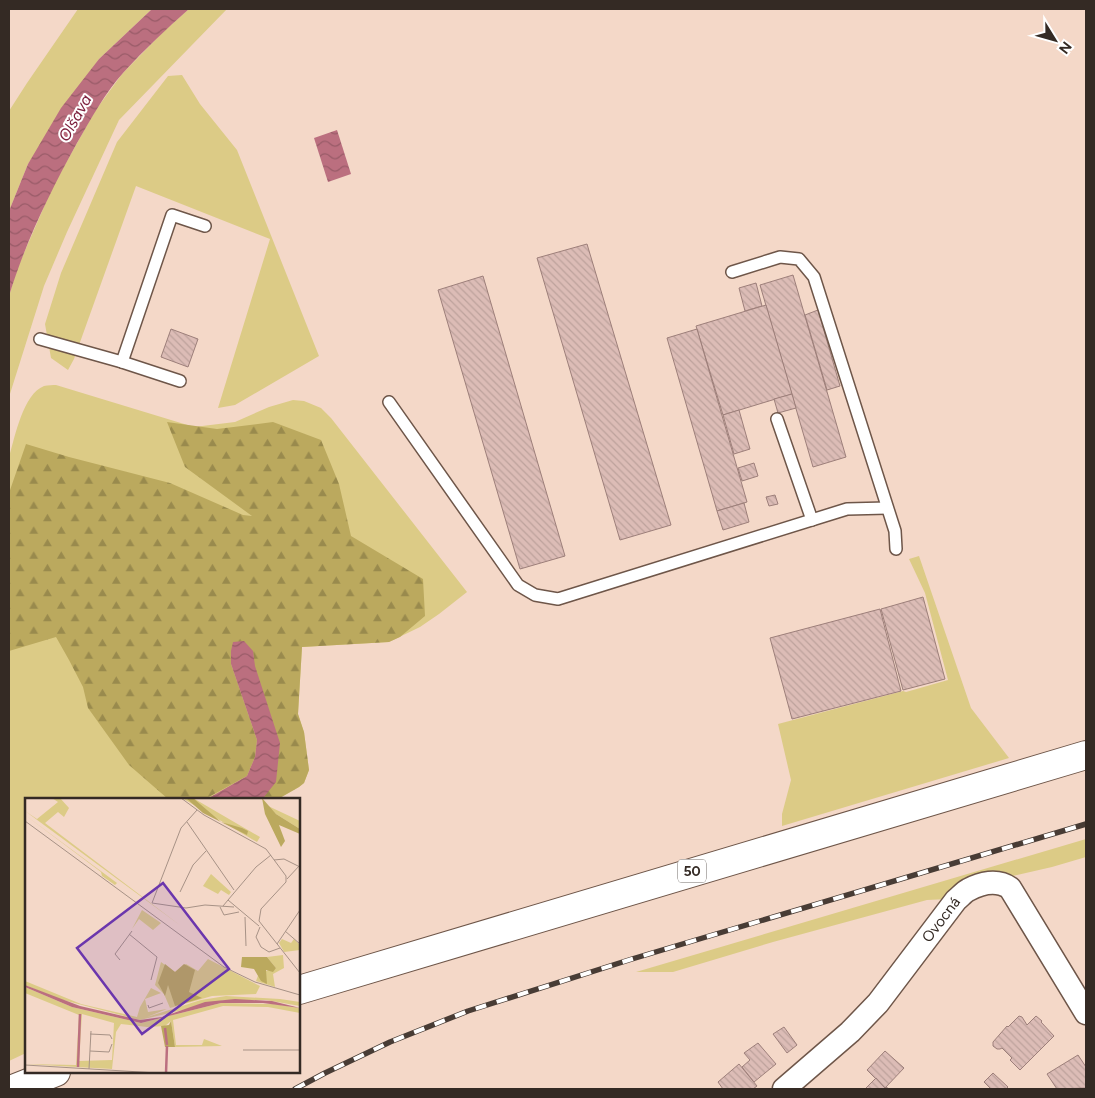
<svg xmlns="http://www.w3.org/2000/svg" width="1095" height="1098" font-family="Figtree,sans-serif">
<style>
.green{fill:#dccb86}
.forest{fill:url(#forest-firs)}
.water{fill:url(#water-waves)}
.building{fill:url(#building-back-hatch);stroke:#9d7f7a}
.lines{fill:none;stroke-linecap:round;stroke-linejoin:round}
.service-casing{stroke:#6e5649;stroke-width:14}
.minor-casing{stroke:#6e5649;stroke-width:25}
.primary-casing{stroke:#6e5649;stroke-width:30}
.service{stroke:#fff;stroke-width:11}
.minor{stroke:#fff;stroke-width:22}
.primary{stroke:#fff;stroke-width:28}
.rail-casing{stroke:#483c35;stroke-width:5.5}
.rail{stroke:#fff;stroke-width:4;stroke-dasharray:11;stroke-linecap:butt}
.labels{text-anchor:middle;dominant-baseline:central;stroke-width:4;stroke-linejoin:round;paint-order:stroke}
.shield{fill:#fff;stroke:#716a66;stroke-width:1}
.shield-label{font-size:14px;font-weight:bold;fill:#342a24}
.street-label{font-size:15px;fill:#342a24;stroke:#fff}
.water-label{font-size:16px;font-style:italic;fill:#7e213e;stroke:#fff}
.inset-river{fill:none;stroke:#bb6f7f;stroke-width:2.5}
.inset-road{fill:none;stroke:#a79286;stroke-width:1}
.view{fill:#6b36ad;fill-opacity:0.15;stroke:#6b36ad;stroke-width:2.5}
.inset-edge{fill:none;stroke:#342a24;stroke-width:2.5}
</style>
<defs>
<pattern id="forest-firs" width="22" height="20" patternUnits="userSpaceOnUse" patternTransform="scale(1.25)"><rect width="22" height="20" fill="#bba95e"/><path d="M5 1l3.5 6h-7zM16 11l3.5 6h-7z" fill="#998a4d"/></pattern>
<pattern id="water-waves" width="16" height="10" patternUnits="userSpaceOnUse" patternTransform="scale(1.25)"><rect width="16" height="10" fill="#bb6f7f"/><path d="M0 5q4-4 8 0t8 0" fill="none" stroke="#995b68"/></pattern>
<pattern id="building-back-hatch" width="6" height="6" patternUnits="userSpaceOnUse" patternTransform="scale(1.25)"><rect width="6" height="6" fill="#dcbcb6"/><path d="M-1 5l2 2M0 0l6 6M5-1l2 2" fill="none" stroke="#bda29c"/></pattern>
</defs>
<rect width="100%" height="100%" fill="#f4d8c8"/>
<g class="green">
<polygon points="78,9 152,9 99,59 28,164 9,211 9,111 27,83"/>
<polygon points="189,9 227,9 119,120 67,232 44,286 9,397 9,296 17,269 53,186 95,111 122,74 163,32"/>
<polygon points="182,75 200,104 237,150 319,356 235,405 218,408 270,239 136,186 74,359 68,370 51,358 45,324 61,273 117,142 168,76"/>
<path d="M56,385l138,42 41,-5 34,-15 24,-7 11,1 17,7 10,10 136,174 -28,22 -19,13 -31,15 -87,5 -4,67 6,18 5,38 -5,13 -5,4 -21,12h-252v254l-17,8v-604c6,-20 14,-63 35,-71 4,-1 9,-1 12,-1z"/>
<polygon points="919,556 971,708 1009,758 782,826 782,814 791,780 778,724 903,691 906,692 948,680 925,593 909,559"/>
<polygon points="1086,839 1086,857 1052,867 955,889 949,899 927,900 773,942 673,972 636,972"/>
</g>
<polygon class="forest" points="167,422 217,429 273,422 321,440 339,484 351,536 423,579 425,616 400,637 389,642 302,647 298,714 304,732 309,770 304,783 299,787 278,799 258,799 264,797 253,651 231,651 231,664 257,740 255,757 247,776 207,798 208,799 168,799 129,765 88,708 83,687 69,660 56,637 9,651 9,493 26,444 69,457 170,483 243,515 252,516 185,467"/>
<g class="water">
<path d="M152,9h37c-23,20 -45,41 -66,64 -18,20 -32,46 -46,70 -27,49 -52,100 -68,153v-85l19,-47 33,-56 38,-49z"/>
<polygon points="337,130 351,174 328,182 314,138"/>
<polygon points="244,641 253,651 255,666 280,743 276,782 264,797 258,799 207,799 247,776 255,757 257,740 231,664 231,651 233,642"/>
</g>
<g class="building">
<polygon points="587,244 671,525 620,540 537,258"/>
<polygon points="793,275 846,457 813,467 760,285"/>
<polygon points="483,276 565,556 520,569 438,290"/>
<polygon points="756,283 762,306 745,311 739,288"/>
<polygon points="766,305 792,394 723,415 696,326"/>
<polygon points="818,310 840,386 827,390 805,315"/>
<polygon points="171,329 198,339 188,367 161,357"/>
<polygon points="697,329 747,502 717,511 667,338"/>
<polygon points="792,394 796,408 778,413 774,399"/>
<polygon points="739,410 750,449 734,454 723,415"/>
<polygon points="754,463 758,476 742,481 738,468"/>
<polygon points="775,495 778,504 769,506 766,497"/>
<polygon points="744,503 749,522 723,530 717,511"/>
<polygon points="923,597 945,679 903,690 881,609"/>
<polygon points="880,609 901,691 792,719 770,638"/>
<polygon points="1019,1016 1022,1017 1027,1025 1036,1016 1042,1021 1041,1022 1054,1036 1020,1070 1010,1060 1012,1058 1002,1048 1000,1049 997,1049 993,1046 993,1042 1007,1026 1008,1027"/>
<polygon points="784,1027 797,1045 787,1053 773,1034"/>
<polygon points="758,1043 776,1064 754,1082 742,1067 750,1060 744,1053"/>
<polygon points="885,1051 904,1068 885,1088 867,1070"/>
<polygon points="1078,1055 1086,1067 1086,1088 1057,1089 1047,1074"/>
<polygon points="739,1064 757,1086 753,1089 723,1089 718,1082"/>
<polygon points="993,1073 1008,1087 1006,1089 991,1089 984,1082"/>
<polygon points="876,1078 885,1088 886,1087 889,1089 865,1089"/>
</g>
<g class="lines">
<defs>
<g id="service">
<polyline points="732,272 780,257 799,259 814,277 895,531 896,549"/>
<polyline points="40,339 122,362 180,381"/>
<polyline points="122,362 172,215 205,226"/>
<polyline points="389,402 518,585 535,595 558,599 847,509 887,508"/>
<polyline points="777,419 812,520"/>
</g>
<g id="minor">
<path id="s1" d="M784,1089l66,-57 28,-29 78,-103c4,-3 8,-8 12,-10 13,-7 29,-11 42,-2l76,125"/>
</g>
<g id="primary">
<polyline points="299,990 1086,755"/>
<polyline points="13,1089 56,1072"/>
</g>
</defs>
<use href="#service" class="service-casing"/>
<use href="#minor" class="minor-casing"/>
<use href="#primary" class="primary-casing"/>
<use href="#service" class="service"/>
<use href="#minor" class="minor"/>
<use href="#primary" class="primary"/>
<defs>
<polyline id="rail" points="295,1089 325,1073 390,1042 468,1011 632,959 1086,824"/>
</defs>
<use href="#rail" class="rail-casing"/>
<use href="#rail" class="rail"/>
</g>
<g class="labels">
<rect class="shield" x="678" y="859.5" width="28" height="23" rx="4"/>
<g class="shield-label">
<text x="692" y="871">50</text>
</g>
<g class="street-label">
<text stroke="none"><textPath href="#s1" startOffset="232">Ovocná</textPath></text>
</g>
<g class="water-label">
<text transform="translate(75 118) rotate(-61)">Olšava</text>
</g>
</g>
<g transform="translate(25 798)">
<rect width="275" height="275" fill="#f4d8c8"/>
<path d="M27,0h8l9,10 -5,9 -6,-5 -13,11 136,103 -156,-115 12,8 21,-17zM157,0h11l67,39 -3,5zM241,7l34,16v8l-24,-15zM0,17l92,68 -2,2 -13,-9 -1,-4zM186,76l20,18 -2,3 -8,-5 -3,4 -15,-8zM117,112l19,13 -8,7 -14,-11 -7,10zM257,141l9,4 3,-4 6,6v5l-16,2 -5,-9zM258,157l1,13 -11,6 2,13 -19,-6 3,-8 17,-5 -9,-11zM183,161l52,27 -4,8 -44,2 -42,12 -6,-14 -9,-9 6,-23 14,10 11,-8 12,7zM0,183l56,23 56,13 3,-10 11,-19 10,5 -16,6 3,13 19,-3 -20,8 54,-17 25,-4 54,3 20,3v4l-34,-6h-41l-85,20 -81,-21 -34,-14zM0,189l47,20 69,16 80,-20 52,1 27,4v5l-32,-6 -45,-1 -50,14 3,25h26l2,-6 18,7 -47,1 -4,-26 -6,5 -18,1 -26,-3 -5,8 -4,37 -87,-5 51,1 3,-50 -54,-22zM57,216l32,9 -2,37 -33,1z" fill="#dccb86" fill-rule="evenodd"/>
<path d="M161,0h7l28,24 21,6 6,3 -1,4 -44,-22zM237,0l14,16 24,15v5l-21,-9 6,16 -4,6 -16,-33zM217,159h25l9,11 -3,4 -7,-2 1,14 -6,-3 -7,-12 -13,-2zM140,166l10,8 9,-8 11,6 -6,22 13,6 -27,8 -7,-21 -3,11 -7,-13zM146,223l4,26h-10l-4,-21 8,-1z" fill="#bba95e"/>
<path d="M0,187l55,21 60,14 22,-3 43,-15 30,-3 37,2 28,7 -37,-5h-42l-80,20 -69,-16 -47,-20z" fill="#bb6f7f"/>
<path class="inset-river" d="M140,230l2,17M53,269l2,-53M141,275l1,-27"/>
<path class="inset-road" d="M156,0l23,17 62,34 20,27v6l-25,27 -2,12 41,52M172,12l-16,18 -29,75 34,5 19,-3 29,2M0,23l199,146 31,15 45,13M162,24l47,68M249,62l10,-1 16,8M262,81l13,-14M155,94l13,-27 13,-14M203,102l28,-33 15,-12M198,108l5,-6 31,26M195,109l4,8 15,-3M220,119l1,29M235,129l-4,10 5,10 8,5 11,-4M260,133l15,13M104,136l28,23 -6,23M252,146l23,-34M95,162l-5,-6 17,-23M123,207l1,3 14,-5M65,236l20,1 2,4M218,252h57M65,253l19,1 3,-8M0,267l132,8M64,271l2,-38"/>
<path class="view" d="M138,85l66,86 -87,65 -65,-86z"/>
<rect width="275" height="275" class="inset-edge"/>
</g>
<rect width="1095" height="1098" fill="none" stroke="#342a24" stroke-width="20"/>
<g transform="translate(1055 40) rotate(127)" stroke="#ffffff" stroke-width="4" paint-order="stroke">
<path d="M0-4L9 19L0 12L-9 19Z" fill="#342a24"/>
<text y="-8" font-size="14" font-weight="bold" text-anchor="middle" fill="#342a24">N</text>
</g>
</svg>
